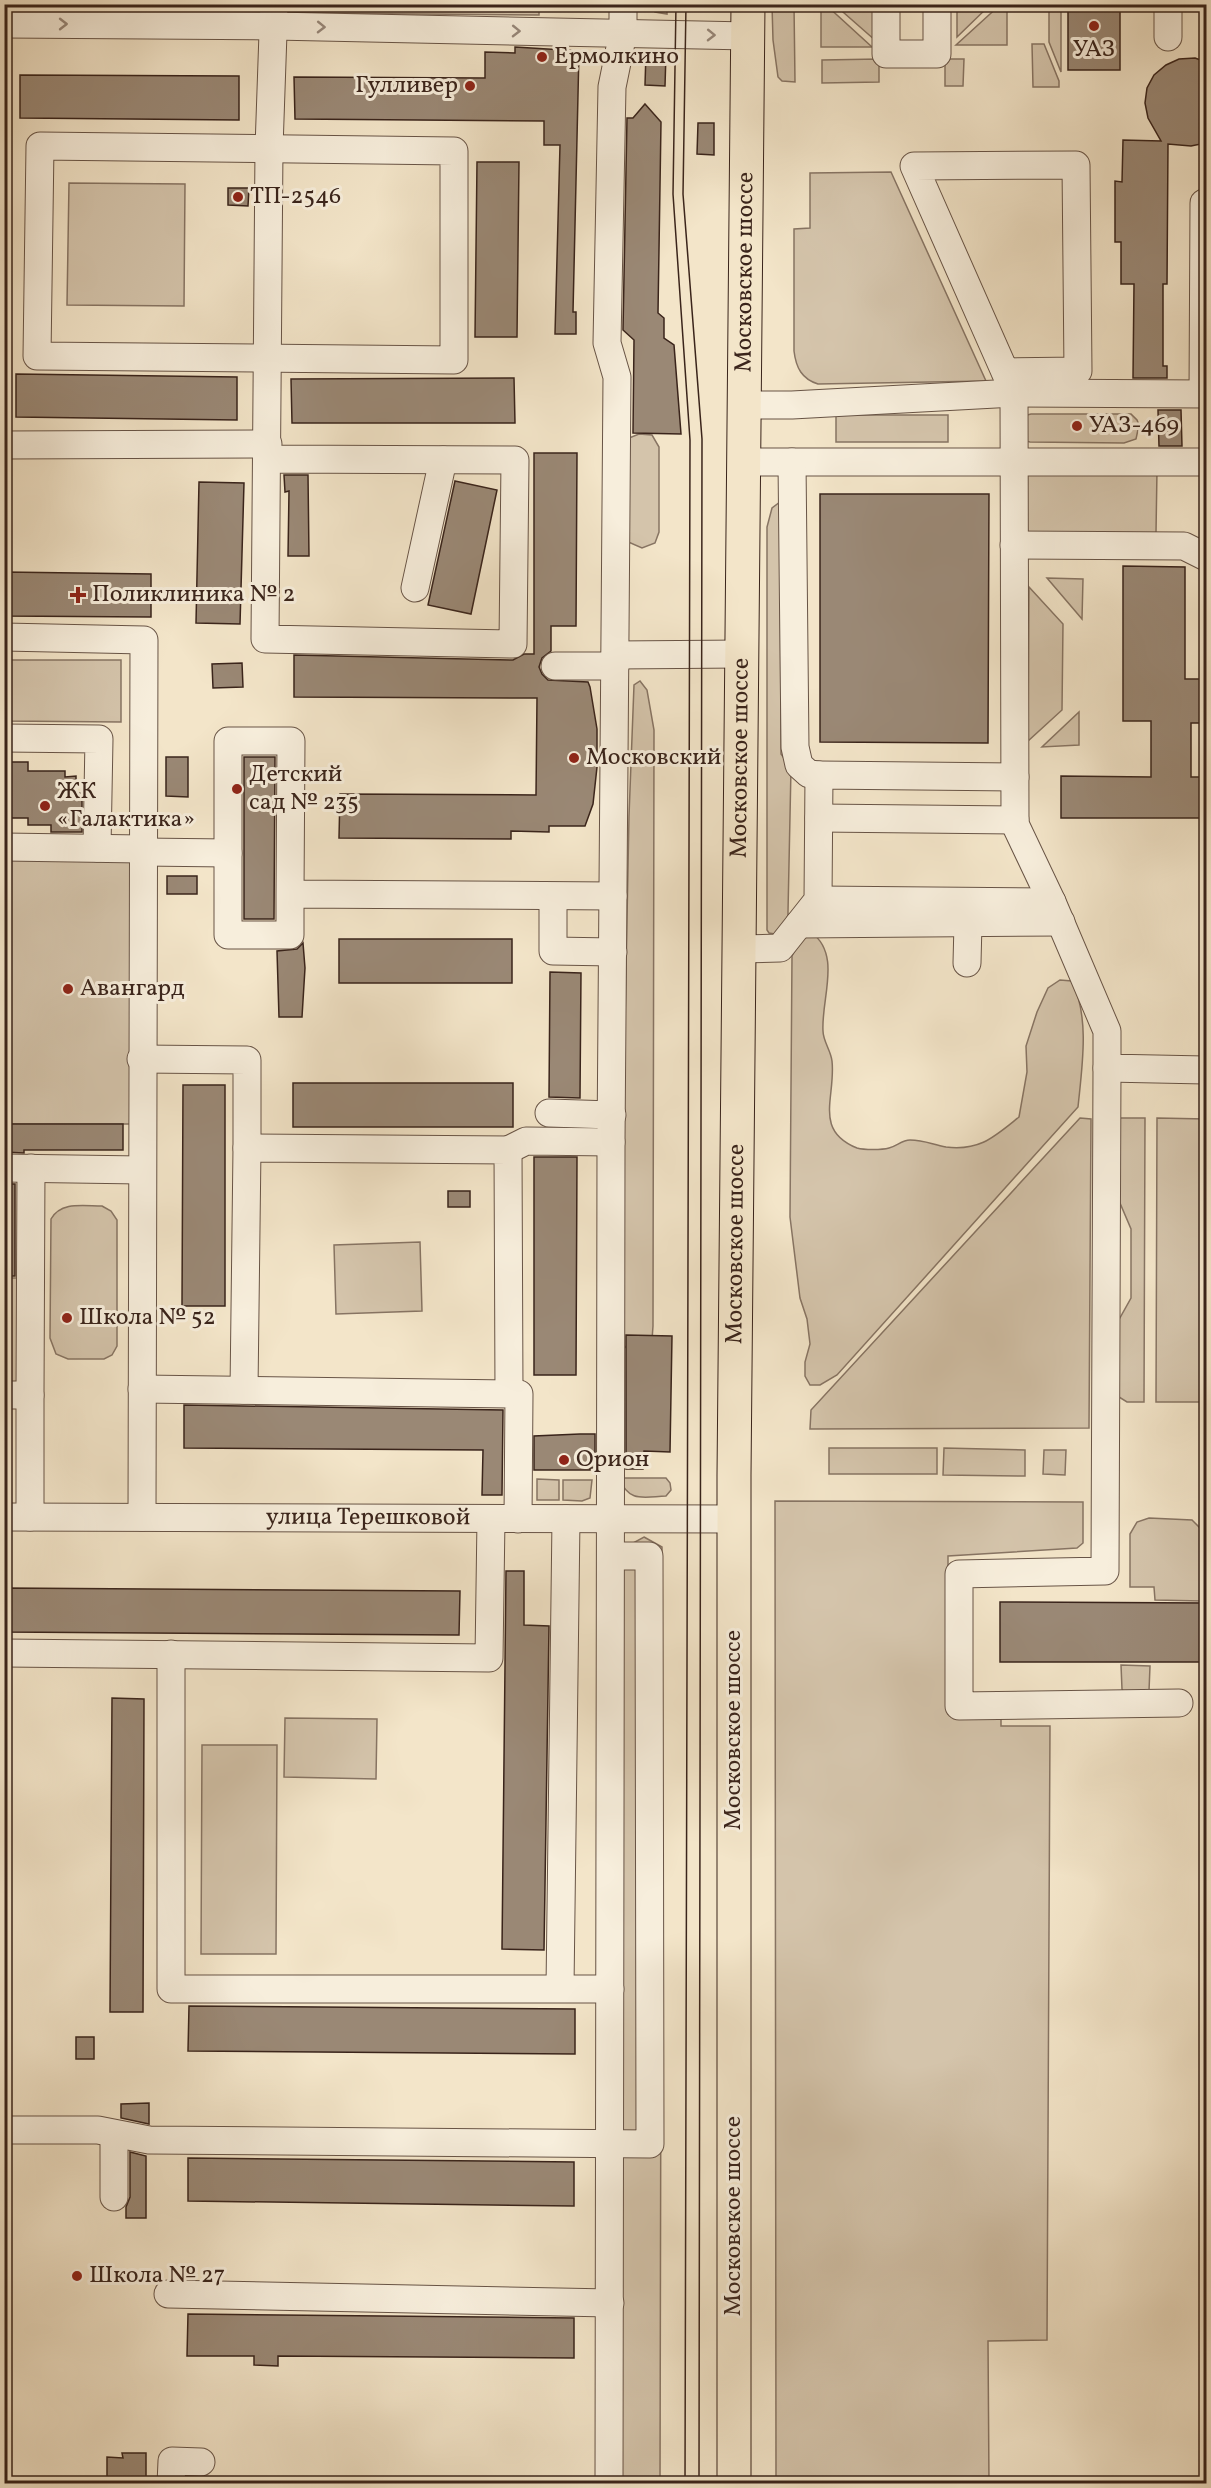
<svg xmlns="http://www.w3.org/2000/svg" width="1211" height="2488" font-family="Vollkorn,serif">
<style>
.green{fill:#d4c4ab;stroke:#877463;stroke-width:1.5}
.building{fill:#9a8875;stroke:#3a241b;stroke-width:1.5}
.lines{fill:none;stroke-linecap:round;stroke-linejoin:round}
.minor-casing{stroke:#685446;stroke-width:29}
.major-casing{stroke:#3a241b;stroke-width:35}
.minor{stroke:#f7eedc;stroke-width:27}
.major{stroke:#f3e5c9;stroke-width:33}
.tram{stroke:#3a241b;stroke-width:1.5}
.oneway{stroke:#98897c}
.poi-dot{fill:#8f2418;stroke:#f7eedc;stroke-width:2}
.labels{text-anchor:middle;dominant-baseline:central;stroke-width:6;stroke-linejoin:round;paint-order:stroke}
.poi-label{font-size:24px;fill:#3a241b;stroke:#f7eedc;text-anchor:start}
.street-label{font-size:24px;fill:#3a241b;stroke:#f7eedc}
</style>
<rect width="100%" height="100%" fill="#f3e5c9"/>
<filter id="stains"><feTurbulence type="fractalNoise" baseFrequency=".00333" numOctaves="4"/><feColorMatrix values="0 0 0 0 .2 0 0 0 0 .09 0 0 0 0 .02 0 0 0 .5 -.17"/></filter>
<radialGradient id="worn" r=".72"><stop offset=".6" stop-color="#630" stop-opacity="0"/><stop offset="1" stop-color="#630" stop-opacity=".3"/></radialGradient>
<g class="green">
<polygon points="5,4 264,5 264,15 5,13"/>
<polygon points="297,4 539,5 539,15 297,13"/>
<polygon points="957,4 990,4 990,5 957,37"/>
<polygon points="1001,4 1007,5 1007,45 956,45"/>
<polygon points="544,5 597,5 597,11 544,10"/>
<polygon points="649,5 667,5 667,14 655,12"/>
<polygon points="772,5 794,5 795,82 782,81 778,77 773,40"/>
<polygon points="821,5 826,5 872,47 821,47"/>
<polygon points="835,5 878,5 876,41"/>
<polygon points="1049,5 1061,5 1061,72 1049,42"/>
<polygon points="1032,44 1044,44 1059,81 1059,87 1033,87"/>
<polygon points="879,59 879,82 822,83 822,60"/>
<polygon points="945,59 964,59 963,86 945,86"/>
<path d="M891,172l95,209 -168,3c-16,-5 -22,-16 -24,-33v-122l16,-1v-55z"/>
<polygon points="69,183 185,184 184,306 67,305"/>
<polygon points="1031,414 1131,414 1137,420 1139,425 1136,439 1124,443 1030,442 1026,441 1027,415"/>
<rect x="836" y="415" width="112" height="27"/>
<polygon points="639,434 652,435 659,447 659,532 655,543 642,548 626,541 629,438"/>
<polygon points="1027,469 1157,470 1156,533 1027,532"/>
<polygon points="780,502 781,754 791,768 788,912 788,917 775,934 769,933 767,930 767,527 772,508"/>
<polygon points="1047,578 1083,579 1082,619"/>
<polygon points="1029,587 1063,624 1062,710 1028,741"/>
<polygon points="5,660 121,660 121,722 5,721"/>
<polygon points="640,681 647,690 654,730 653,1326 652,1340 630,1352 621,1342 619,1331 629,816 634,685"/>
<polygon points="1079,712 1079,745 1042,747"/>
<polygon points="5,853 132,854 130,1124 5,1124"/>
<path d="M811,932c31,23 10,66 12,99 0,10 8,20 9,30 4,36 -19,69 25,87 7,2 25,2 32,0 8,-2 13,-8 21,-8 15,0 23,5 36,7 34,4 48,-10 73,-30l8,-45 -1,-26 11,-34 11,-24 12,-8 12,1c18,37 10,86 6,126l-241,268 -17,10h-10l-5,-9v-14l5,-18 -3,-25 -7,-21 -10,-81 2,-261 8,-15z"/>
<polygon points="1080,1118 1091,1119 1089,1428 810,1429 811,1410"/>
<polygon points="1118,1118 1145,1118 1144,1402 1127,1402 1119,1397 1116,1325 1131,1298 1131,1229 1117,1196"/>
<polygon points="1157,1118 1206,1119 1206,1402 1156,1402"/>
<path d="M102,1206l9,5 6,9v126l-5,9 -8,4h-36l-12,-5 -6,-16 1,-119c10,-18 33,-13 51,-13z"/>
<polygon points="420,1242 422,1311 336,1314 334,1245"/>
<polygon points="5,1278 24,1278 24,1378 5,1387"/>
<rect x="829" y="1448" width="108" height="26"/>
<polygon points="944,1448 1025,1450 1025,1476 943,1475"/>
<polygon points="1044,1450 1066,1450 1065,1475 1043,1474"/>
<path d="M619,1478h47l4,5 1,7 -5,6c-23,1 -37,7 -47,-18z"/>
<polygon points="537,1479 559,1480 559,1500 537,1500"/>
<polygon points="563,1480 592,1480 590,1498 582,1501 563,1500"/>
<polygon points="775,1501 1083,1502 1083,1543 1077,1548 948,1556 948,1714 1001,1713 1001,1726 1050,1726 1047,2340 988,2341 989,2483 776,2483"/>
<polygon points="1149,1518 1192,1520 1202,1530 1202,1601 1155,1600 1154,1587 1130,1587 1130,1534 1137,1522"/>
<polygon points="644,1537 662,1547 660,2483 622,2484 622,1549"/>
<polygon points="1121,1665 1150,1666 1149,1691 1125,1695 1122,1689"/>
<polygon points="285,1718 377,1719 376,1779 284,1777"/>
<polygon points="202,1745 277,1745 276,1954 201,1954"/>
</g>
<g class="building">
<rect x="1068" y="4" width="52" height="66"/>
<polygon points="515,47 579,51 573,312 576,312 576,334 555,334 560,145 544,145 544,121 295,119 294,77 485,78 485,52 515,53"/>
<polygon points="646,53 666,53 665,86 645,85"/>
<polygon points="1195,58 1206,62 1206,143 1191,146 1168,144 1167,284 1163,284 1163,366 1167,366 1167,378 1133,378 1134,284 1121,284 1121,242 1115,242 1115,181 1122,182 1123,140 1161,141 1148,118 1145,103 1147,88 1154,75 1166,65 1179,59"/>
<polygon points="20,75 239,76 239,120 20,118"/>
<polygon points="645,104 661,122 658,313 664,318 664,338 674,345 681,434 633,433 634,340 623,330 627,118 633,118"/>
<polygon points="698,123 714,123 714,155 697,154"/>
<polygon points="477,162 519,162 517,337 475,337"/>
<polygon points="228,188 249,188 248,206 228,205"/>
<polygon points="16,374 237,377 237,420 16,417"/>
<polygon points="514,378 515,423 292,423 291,379"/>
<polygon points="1158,410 1181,410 1182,446 1159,446"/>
<polygon points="534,453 577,453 576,626 551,626 551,651 542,658 539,667 542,674 548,680 588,682 590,687 597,729 597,767 593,804 585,826 549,826 549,832 511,831 511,839 339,838 340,794 536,795 537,698 294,697 294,655 513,660 524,654 534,654"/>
<polygon points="284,475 308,475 309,556 288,556 289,491 285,492"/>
<polygon points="455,481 497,490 471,614 428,605"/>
<polygon points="199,482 244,483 240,624 196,623"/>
<polygon points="820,494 989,494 988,743 820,742"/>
<polygon points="1123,566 1185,567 1185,679 1206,679 1206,723 1191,723 1191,777 1206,777 1206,818 1061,818 1061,776 1151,777 1151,721 1123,721"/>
<polygon points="4,572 151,574 151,617 4,616"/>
<polygon points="242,663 243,687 213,688 212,664"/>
<polygon points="166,757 188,757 188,797 166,796"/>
<polygon points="244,757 275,757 274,919 244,919"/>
<polygon points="4,762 28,762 28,771 65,771 65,777 76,776 76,793 82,793 82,832 51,832 51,825 28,825 28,818 4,818"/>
<rect x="167" y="876" width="30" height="18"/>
<rect x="339" y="939" width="173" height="44"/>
<polygon points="303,943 305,968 302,1017 279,1017 277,951 297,949"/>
<polygon points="550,972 581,973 580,1098 549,1097"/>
<rect x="293" y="1083" width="220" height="44"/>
<polygon points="183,1085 225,1085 225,1306 182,1306"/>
<polygon points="4,1124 123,1124 123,1150 24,1150 24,1153 4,1152"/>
<polygon points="534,1157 577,1157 576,1375 534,1375"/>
<rect x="4" y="1184" width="11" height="92"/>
<rect x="448" y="1191" width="22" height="16"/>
<polygon points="626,1335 672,1336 670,1452 644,1451 643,1469 626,1469"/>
<polygon points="184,1405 503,1410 502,1495 482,1495 483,1450 184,1448"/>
<polygon points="580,1434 595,1434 595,1468 590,1468 590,1470 534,1470 534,1436"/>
<polygon points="506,1571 524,1571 524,1625 549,1626 544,1950 502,1949"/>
<polygon points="4,1588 460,1591 459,1635 4,1632"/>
<polygon points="1000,1602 1206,1603 1206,1662 1000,1662"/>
<polygon points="112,1698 144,1699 143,2012 110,2012"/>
<polygon points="189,2006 575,2009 575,2054 188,2051"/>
<rect x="76" y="2037" width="18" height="22"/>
<polygon points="149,2103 149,2124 121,2118 121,2104"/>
<polygon points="130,2152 146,2156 146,2218 126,2218 126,2207 130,2197"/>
<polygon points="188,2158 574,2162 574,2206 188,2201"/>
<polygon points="188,2314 574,2318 574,2358 278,2356 278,2366 254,2365 254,2356 187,2356"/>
<polygon points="122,2453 146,2453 146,2484 107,2484 107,2457 123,2458"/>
</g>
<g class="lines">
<defs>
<g id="minor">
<polyline points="886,4 886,54 937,54 937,4"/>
<polyline points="4,24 274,26 748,36"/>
<polyline points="1168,37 1168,4"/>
<polygon points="40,146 454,151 454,360 37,356"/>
<polyline points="1005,372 1078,371 1076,165 914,166 1005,372 1014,393 1015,824 1052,902 1107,1031 1107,1068 1205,1070"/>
<polyline points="1203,394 1204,203 1206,202"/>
<polyline points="744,405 792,405 1014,393 1206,394"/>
<polyline points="4,445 268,444"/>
<polyline points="268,459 515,460 513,644 265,639 269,148 274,4"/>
<polyline points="744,462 1206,462"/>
<polyline points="792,462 795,747 799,765 809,774 819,775"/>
<polyline points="1014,545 1184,546 1206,557"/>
<polyline points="415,588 443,460"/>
<polyline points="4,637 144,640 142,1517"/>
<polyline points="615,655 742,654"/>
<polyline points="555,666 615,666"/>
<polyline points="4,738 99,739 97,848"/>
<polyline points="819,818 1015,820"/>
<polyline points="4,847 142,849"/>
<polyline points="142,852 228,853"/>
<polyline points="290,894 291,741 228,741 228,935 290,935 290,894 613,896"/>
<polyline points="818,900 1052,902"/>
<polyline points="553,907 553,951 613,952"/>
<polyline points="799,924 1061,922"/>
<polyline points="739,949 780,948 818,900 819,775 1015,777"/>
<polyline points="967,963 968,923"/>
<polyline points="141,1059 247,1060 247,1148"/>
<polyline points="1107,1068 1105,1571 959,1574 959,1706 1179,1703"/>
<polyline points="549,1113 612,1115"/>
<polyline points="508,1150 526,1141 611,1142"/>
<polyline points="4,1168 141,1170"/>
<polyline points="142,1389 519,1394 518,1519"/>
<polyline points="244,1390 247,1148 508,1150 509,1393"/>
<polyline points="4,1395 30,1395 31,1168"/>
<polyline points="30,1395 30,1517"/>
<path id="s1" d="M4,1517l730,2"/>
<polyline points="4,1653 489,1658 491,1519"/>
<polyline points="171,1654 171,1989 610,1989"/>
<polyline points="560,1988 566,1519"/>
<polyline points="4,2130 98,2130 149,2140 650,2144 649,1556 611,1556"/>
<polyline points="114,2197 114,2134"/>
<polyline points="168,2294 610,2303"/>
<polyline points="171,2484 172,2461 201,2462"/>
<polyline points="609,2484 611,1142 617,377 607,343 612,87 623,33 623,4"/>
</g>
<g id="major">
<path id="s2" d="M734,2484v-1008l14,-1472"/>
</g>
</defs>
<use href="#minor" class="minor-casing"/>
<use href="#major" class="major-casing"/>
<use href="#minor" class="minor"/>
<use href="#major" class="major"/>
<g class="tram">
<polyline points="676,4 673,194 690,440 685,2484"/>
<polyline points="686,4 683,194 702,439 699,2484"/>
</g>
</g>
<defs><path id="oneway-chevron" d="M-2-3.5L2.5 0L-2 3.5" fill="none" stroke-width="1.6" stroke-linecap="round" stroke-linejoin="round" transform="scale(1.5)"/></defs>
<g class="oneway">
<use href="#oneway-chevron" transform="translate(63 24)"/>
<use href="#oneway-chevron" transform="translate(321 27) rotate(1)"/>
<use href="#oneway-chevron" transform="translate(516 31) rotate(1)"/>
<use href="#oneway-chevron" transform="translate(711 35) rotate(1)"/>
</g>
<g class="poi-dot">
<circle cx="1094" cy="26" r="6"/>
<circle cx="542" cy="57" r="6"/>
<circle cx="470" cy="86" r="6"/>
<circle cx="238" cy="197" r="6"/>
<circle cx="1077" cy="426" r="6"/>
<path d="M75 586h6v6h6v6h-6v6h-6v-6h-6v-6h6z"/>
<circle cx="574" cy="758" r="6"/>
<circle cx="237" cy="789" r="6"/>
<circle cx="45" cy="806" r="6"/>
<circle cx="68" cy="989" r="6"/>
<circle cx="67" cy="1318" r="6"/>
<circle cx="564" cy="1460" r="6"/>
<circle cx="77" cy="2276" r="6"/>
</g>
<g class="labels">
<g class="poi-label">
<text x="1094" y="50" text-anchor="middle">УАЗ</text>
<text x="554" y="57">Ермолкино</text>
<text x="458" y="86" text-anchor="end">Гулливер</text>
<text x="250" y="197">ТП-2546</text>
<text x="1089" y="426">УАЗ-469</text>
<text x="92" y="595">Поликлиника № 2</text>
<text x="586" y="758">Московский</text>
<text x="249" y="775">Детский<tspan x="249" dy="28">сад № 235</tspan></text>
<text x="57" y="792">ЖК<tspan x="57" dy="28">«Галактика»</tspan></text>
<text x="80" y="989">Авангард</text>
<text x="79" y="1318">Школа № 52</text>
<text x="576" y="1460">Орион</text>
<text x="89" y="2276">Школа № 27</text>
</g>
<g class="street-label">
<text stroke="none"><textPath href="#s2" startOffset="2212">Московское шоссе</textPath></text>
<text stroke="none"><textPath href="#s2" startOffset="1726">Московское шоссе</textPath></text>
<text stroke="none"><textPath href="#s2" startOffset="1240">Московское шоссе</textPath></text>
<text stroke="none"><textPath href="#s1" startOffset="364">улица Терешковой</textPath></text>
<text transform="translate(734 1730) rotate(-90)">Московское шоссе</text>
<text transform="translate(734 2216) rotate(-90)">Московское шоссе</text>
</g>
</g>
<rect width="1211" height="2488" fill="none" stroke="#f3e5c9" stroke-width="24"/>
<rect x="6" y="6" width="1199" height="2476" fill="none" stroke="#3a241b" stroke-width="3"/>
<rect x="12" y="12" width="1187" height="2464" fill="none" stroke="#3a241b" stroke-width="1.5"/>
<rect width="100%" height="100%" filter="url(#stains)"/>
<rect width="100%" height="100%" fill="url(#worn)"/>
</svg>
